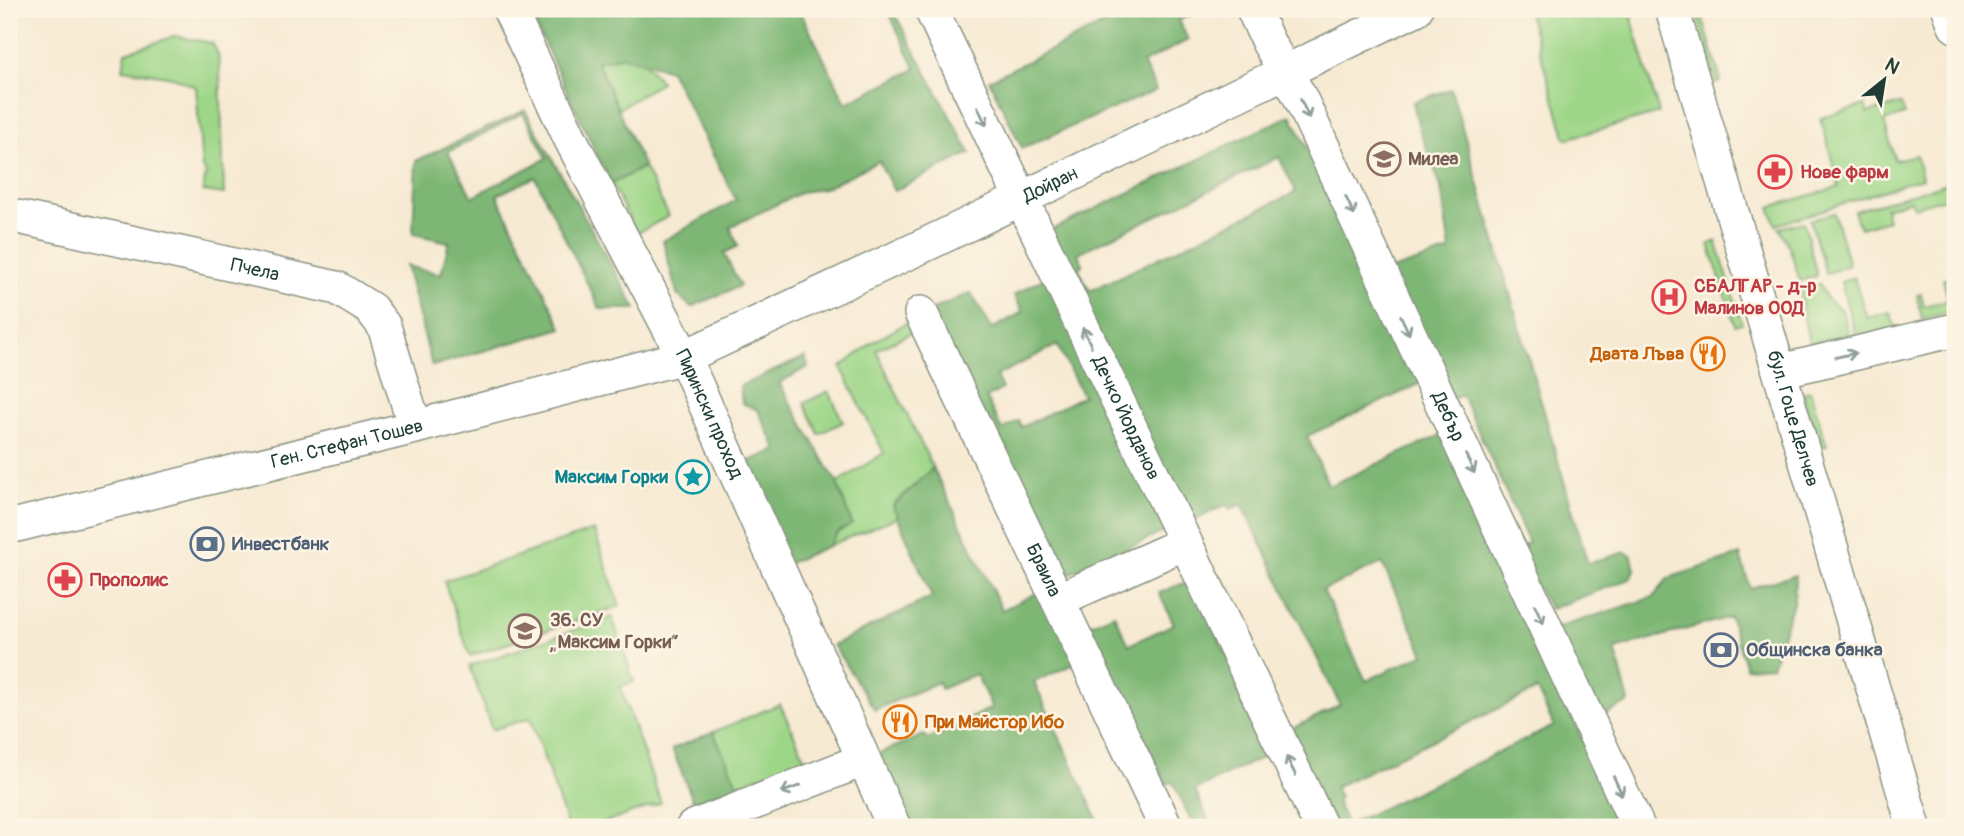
<svg xmlns="http://www.w3.org/2000/svg" width="1964" height="836" font-family="Pangolin,sans-serif">
<style>
.green{fill:#9ed688;stroke:#5e8a5e;stroke-width:2}
.forest{fill:#7eb774;stroke:#4e7a54;stroke-width:2;fill-rule:evenodd}
.lines{fill:none;stroke-linecap:round;stroke-linejoin:round}
.minor-casing{stroke:#8b9484;stroke-width:36}
.minor{stroke:#fff;stroke-width:33}
.oneway{stroke:#8f9e9a}
.labels{text-anchor:middle;dominant-baseline:central;stroke-width:5;stroke-linejoin:round;paint-order:stroke}
.education-label{font-size:19px;font-weight:bold;fill:#785e54;stroke:#fcf5e5;text-anchor:start}
.health-label{font-size:19px;font-weight:bold;fill:#be3a42;stroke:#fcf5e5;text-anchor:start}
.street-label{font-size:19px;fill:#1f3d34;stroke:#fcf5e5}
.food-label{font-size:19px;font-weight:bold;fill:#c56008;stroke:#fcf5e5;text-anchor:end}
.culture-label{font-size:19px;font-weight:bold;fill:#0d838f;stroke:#fcf5e5;text-anchor:end}
.service-label{font-size:19px;font-weight:bold;fill:#4e5e75;stroke:#fcf5e5;text-anchor:start}
</style>
<rect width="100%" height="100%" fill="#fcf5e5"/>
<filter id="ink" filterUnits="userSpaceOnUse"><feTurbulence type="fractalNoise" baseFrequency=".0143" numOctaves="2"/><feDisplacementMap in="SourceGraphic" scale="14" xChannelSelector="R" yChannelSelector="G"/><feConvolveMatrix kernelMatrix="1 2 1 2 8 2 1 2 1" color-interpolation-filters="sRGB"/></filter>
<filter id="wash" filterUnits="userSpaceOnUse"><feTurbulence type="fractalNoise" baseFrequency=".00686" numOctaves="4" result="noise"/><feDisplacementMap in="SourceGraphic" scale="28" xChannelSelector="R" yChannelSelector="G"/><feGaussianBlur stdDeviation="1.57" result="paint"/><feColorMatrix in="noise" values="0 0 0 0 0 0 0 0 0 0 0 0 0 0 0 0 0 1.4 0 .05"/><feComposite in="paint" operator="in"/></filter>
<g filter="url(#wash)">
<rect width="100%" height="100%" fill="#f7ead3"/>
<g class="green">
<polygon points="1527,9 1629,9 1659,113 1566,139"/>
<polygon points="1695,9 1700,9 1721,81 1716,83"/>
<polygon points="175,36 212,43 218,54 220,72 224,194 203,191 206,173 202,168 196,87 173,77 123,69 126,52"/>
<polygon points="623,56 644,62 661,82 617,110 596,61"/>
<polygon points="1901,104 1905,115 1884,121 1895,160 1916,155 1922,178 1776,225 1770,207 1839,187 1821,118 1865,105 1868,113"/>
<polygon points="644,167 669,216 637,233 611,184"/>
<polygon points="1948,183 1952,196 1914,207 1911,200 1885,208 1888,220 1860,228 1854,211"/>
<polygon points="1834,213 1849,265 1826,274 1810,220"/>
<polygon points="1804,222 1817,276 1800,281 1789,246 1779,228"/>
<polygon points="1716,241 1742,323 1735,325 1709,244"/>
<polygon points="1854,277 1867,318 1890,312 1896,329 1857,341 1841,282"/>
<polygon points="1954,277 1955,311 1922,319 1917,295 1921,294 1924,306 1948,300 1943,279"/>
<path d="M1820,284c4,14 11,19 22,26l7,25 -40,8 -10,-52z"/>
<polygon points="912,320 917,330 876,350 933,468 893,505 898,517 828,546 837,533 851,524 837,483 884,453 841,367 873,342"/>
<polygon points="829,391 843,422 819,434 804,403"/>
<polygon points="1810,391 1827,446 1820,448 1803,393"/>
<polygon points="594,530 620,606 470,656 444,581"/>
<polygon points="612,617 634,682 620,687 661,803 591,827 568,827 530,718 492,730 470,666"/>
<polygon points="780,704 805,759 738,785 713,732"/>
</g>
<g class="forest">
<polygon points="528,9 799,9 846,103 916,69 887,9 892,9 970,153 894,191 879,161 824,188 802,192 730,227 738,246 724,253 740,286 691,307 677,294 663,241 736,200 670,70 623,56 597,62 644,167 611,184"/>
<polygon points="1135,9 1204,9 1179,20 1188,40 1143,63 1156,90 1022,148 989,80"/>
<polygon points="1451,89 1587,561 1590,563 1625,552 1632,556 1635,570 1630,579 1550,609 1515,550 1529,543 1462,395 1447,401 1388,271 1450,251 1441,187 1419,128 1413,102"/>
<path d="M525,110l111,199h-36l-65,-132 -38,18 65,133 -130,38 -26,-100 35,8 8,-32 -36,-8 3,-73zM523,113l24,45 -75,39 -24,-45z"/>
<path d="M1291,115l133,267 -117,54 22,50 112,-51 182,392h-290l-48,-95 55,-27 -98,-201 -12,5 -3,-5 -39,19 -139,-292zM1279,157l17,35 -206,99 -12,-23 5,-3 -5,-12zM1382,563l42,91 -58,27 -43,-91zM1537,690l17,36 -207,99 -11,-24 4,-3 -5,-11z"/>
<path d="M1050,275l116,256 -104,46 -134,-266 43,-18 21,36 31,-17 -9,-17zM1057,345l26,51 -61,31 -4,-6 -16,9 -16,-32 16,-9 -6,-13z"/>
<polygon points="805,357 808,367 779,383 837,483 852,524 837,533 828,546 787,564 747,462 777,450 758,410 742,403 740,386"/>
<polygon points="933,468 1002,610 1043,590 1076,663 1034,682 1101,827 905,827 870,757 924,735 927,739 970,721 970,718 992,708 976,674 941,689 938,682 875,710 833,645 932,597 893,506"/>
<polygon points="1740,555 1750,588 1795,575 1794,600 1772,666 1746,668 1730,617 1615,649 1629,702 1597,719 1553,629 1654,597 1668,578"/>
<polygon points="1191,580 1273,752 1195,790 1211,827 1194,827 1173,782 1167,784 1085,627 1114,614 1129,645 1174,624 1159,593"/>
<polygon points="713,732 738,785 694,803 672,749"/>
</g>
</g>
<g filter="url(#ink)">
<g class="lines">
<defs>
<g id="minor">
<path id="s1" d="M509,9l62,131 113,217 210,470"/>
<path id="s2" d="M931,9l390,818"/>
<path id="s3" d="M1253,9l15,33 31,53 339,732"/>
<path id="s4" d="M1672,9l242,818"/>
<polyline points="1949,9 1955,26"/>
<path id="s5" d="M9,215l328,73 34,21 13,17 31,101"/>
<path id="s6" d="M921,313l245,514"/>
<polyline points="1780,371 1955,330"/>
<path id="s7" d="M9,527l406,-100 269,-70 243,-113 489,-235"/>
<polyline points="1058,600 1185,543"/>
<polyline points="693,827 863,760"/>
</g>
</defs>
<use href="#minor" class="minor-casing"/>
<use href="#minor" class="minor"/>
</g>
<defs><path id="oneway-shaft" d="M-6 0H5M1.5-3L5.5 0L1.5 3" fill="none" stroke-width="1.6" stroke-linecap="round" stroke-linejoin="round" transform="scale(1.75)"/></defs>
<g class="oneway">
<use href="#oneway-shaft" transform="translate(1305 109) rotate(65)"/>
<use href="#oneway-shaft" transform="translate(982 116) rotate(65)"/>
<use href="#oneway-shaft" transform="translate(1350 206) rotate(65)"/>
<use href="#oneway-shaft" transform="translate(1405 325) rotate(65)"/>
<use href="#oneway-shaft" transform="translate(1087 337) rotate(-115)"/>
<use href="#oneway-shaft" transform="translate(1846 355) rotate(-13)"/>
<use href="#oneway-shaft" transform="translate(1470 464) rotate(65)"/>
<use href="#oneway-shaft" transform="translate(1539 614) rotate(65)"/>
<use href="#oneway-shaft" transform="translate(1291 766) rotate(-116)"/>
<use href="#oneway-shaft" transform="translate(1618 786) rotate(65)"/>
<use href="#oneway-shaft" transform="translate(791 789) rotate(159)"/>
</g>
</g>
<defs>
<symbol id="school-ring" viewBox="-11 -11 22 22"><circle r="9.5" fill="#fcf5e5" stroke="#8d6e63" stroke-width="1.5"/><path d="M0-5L7-2L0 1L-7-2ZM-4 1L0 2.5L4 1V4Q0 6-4 4Z" fill="#8d6e63"/></symbol>
<symbol id="pharmacy-ring" viewBox="-11 -11 22 22"><circle r="9.5" fill="#fcf5e5" stroke="#e0444e" stroke-width="1.5"/><path d="M-2-6h4v4h4v4h-4v4h-4v-4h-4v-4h4Z" fill="#e0444e"/></symbol>
<symbol id="hospital-ring" viewBox="-11 -11 22 22"><circle r="9.5" fill="#fcf5e5" stroke="#e0444e" stroke-width="1.5"/><path d="M-5-5h3v3.5h4V-5h3V5h-3V1.5h-4V5h-3Z" fill="#e0444e"/></symbol>
<symbol id="restaurant-ring" viewBox="-11 -11 22 22"><circle r="9.5" fill="#fcf5e5" stroke="#e8710a" stroke-width="1.5"/><path d="M-5-6h1v4h1v-4h1v4h1v-4h1v5L-1.5 .5V6h-2V.5L-5-1ZM5-6V6H3V1.5H1.5Q1.5-4 5-6Z" fill="#e8710a"/></symbol>
<symbol id="sight-ring" viewBox="-11 -11 22 22"><circle r="9.5" fill="#fcf5e5" stroke="#0f9aa8" stroke-width="1.5"/><path d="M0-6L1.8-2.2L6-1.7L2.9 1.2L3.7 5.4L0 3.3L-3.7 5.4L-2.9 1.2L-6-1.7L-1.8-2.2Z" fill="#0f9aa8"/></symbol>
<symbol id="bank-ring" viewBox="-11 -11 22 22"><circle r="9.5" fill="#fcf5e5" stroke="#5c6f8a" stroke-width="1.5"/><path d="M-6-4H6V4H-6ZM0-2.3a2.3 2.3 0 1 0 0 4.6a2.3 2.3 0 1 0 0-4.6Z" fill="#5c6f8a"/></symbol>
</defs>
<g fill-rule="evenodd">
<use href="#school-ring" x="1365" y="140" width="38" height="38"/>
<use href="#pharmacy-ring" x="1756" y="153" width="38" height="38"/>
<use href="#hospital-ring" x="1650" y="278" width="38" height="38"/>
<use href="#restaurant-ring" x="1689" y="335" width="38" height="38"/>
<use href="#sight-ring" x="674" y="458" width="38" height="38"/>
<use href="#bank-ring" x="188" y="525" width="38" height="38"/>
<use href="#pharmacy-ring" x="46" y="561" width="38" height="38"/>
<use href="#school-ring" x="506" y="612" width="38" height="38"/>
<use href="#bank-ring" x="1702" y="631" width="38" height="38"/>
<use href="#restaurant-ring" x="881" y="703" width="38" height="38"/>
</g>
<g class="labels">
<g class="education-label">
<text x="1408" y="159">Милеа</text>
<text x="550" y="620">36. СУ<tspan x="550" dy="22">„Максим Горки“</tspan></text>
</g>
<g class="health-label">
<text x="1800" y="172">Нове фарм</text>
<text x="1694" y="286">СБАЛГАР - д-р<tspan x="1694" dy="22">Малинов ООД</tspan></text>
<text x="90" y="580">Прополис</text>
</g>
<g class="street-label">
<text stroke="none"><textPath href="#s7" startOffset="1101">Дойран</textPath></text>
<text stroke="none"><textPath href="#s5" startOffset="252">Пчела</textPath></text>
<text stroke="none"><textPath href="#s1" startOffset="452">Пирински проход</textPath></text>
<text stroke="none"><textPath href="#s3" startOffset="452">Дебър</textPath></text>
<text stroke="none"><textPath href="#s2" startOffset="453">Дечко Йорданов</textPath></text>
<text stroke="none"><textPath href="#s4" startOffset="427">бул. Гоце Делчев</textPath></text>
<text stroke="none"><textPath href="#s7" startOffset="348">Ген. Стефан Тошев</textPath></text>
<text stroke="none"><textPath href="#s6" startOffset="285">Браила</textPath></text>
</g>
<g class="food-label">
<text x="1684" y="354">Двата Лъва</text>
<text x="925" y="722" text-anchor="start">При Майстор Ибо</text>
</g>
<g class="culture-label">
<text x="668" y="477">Максим Горки</text>
</g>
<g class="service-label">
<text x="232" y="544">Инвестбанк</text>
<text x="1746" y="650">Общинска банка</text>
</g>
</g>
<rect width="1964" height="836" fill="none" stroke="#fcf5e5" stroke-width="35"/>
<g transform="translate(1884 80) rotate(30)" stroke="#fcf5e5" stroke-width="5" paint-order="stroke">
<path d="M0-5L12 26L0 18L-12 26Z" fill="#1f3d34"/>
<text y="-10" font-size="19" font-weight="bold" text-anchor="middle" fill="#1f3d34">N</text>
</g>
</svg>
